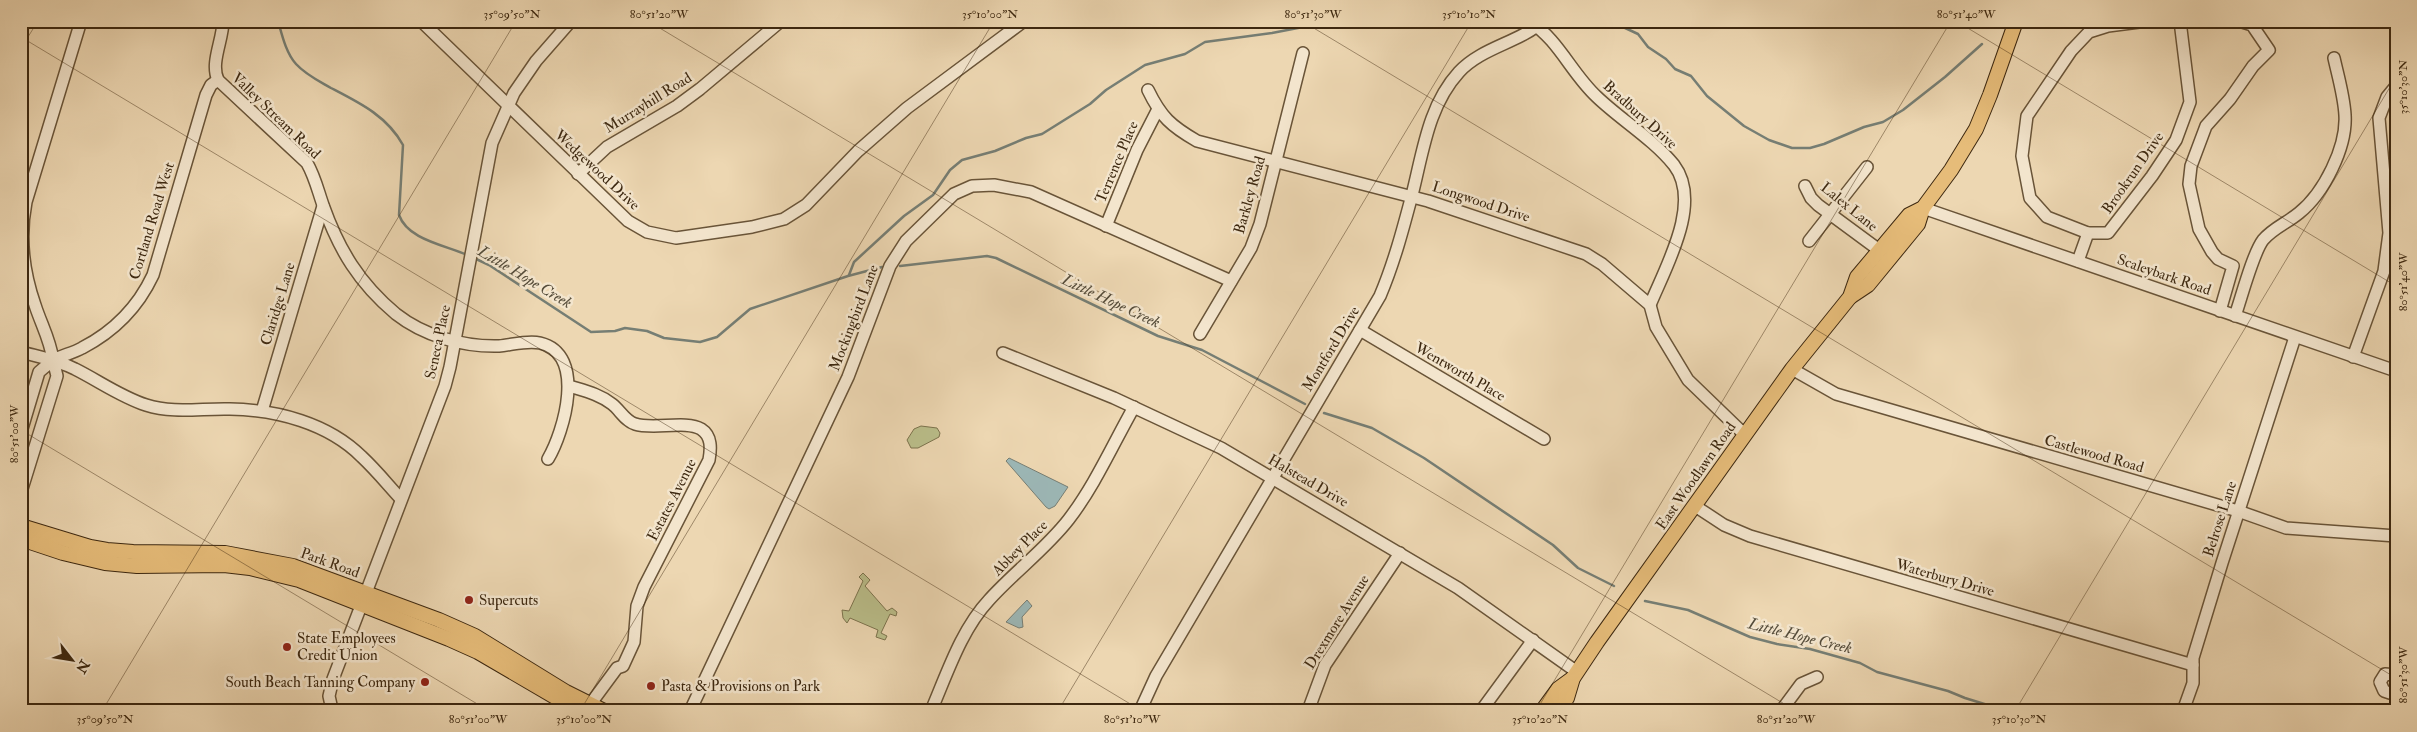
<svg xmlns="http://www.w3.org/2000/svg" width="2417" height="732" font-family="'IM FELL Double Pica',serif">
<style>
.green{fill:#babe8a;stroke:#7c734d}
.water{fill:#9cb7b6;stroke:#767e74}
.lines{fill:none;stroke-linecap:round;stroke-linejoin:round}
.stream{stroke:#767e74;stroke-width:2.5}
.minor-casing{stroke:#695438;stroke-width:14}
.major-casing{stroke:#3d2810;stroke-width:16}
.minor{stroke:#f3e5cd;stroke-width:11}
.major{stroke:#e6bc79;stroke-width:14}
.ticks{fill:none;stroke:#3d2810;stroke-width:1;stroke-opacity:0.45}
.poi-dot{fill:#8f2418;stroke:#f3e5cd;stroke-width:2}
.labels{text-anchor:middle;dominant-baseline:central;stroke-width:5;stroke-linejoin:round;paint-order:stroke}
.street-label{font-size:15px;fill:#3d2810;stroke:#f3e5cd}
.poi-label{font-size:15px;fill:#3d2810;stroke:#f3e5cd;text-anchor:start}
.water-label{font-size:16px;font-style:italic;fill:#554c3a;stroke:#f3e5cd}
.neatline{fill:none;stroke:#3d2810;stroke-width:2}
.ticks-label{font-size:12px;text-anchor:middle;fill:#3d2810}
</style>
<rect width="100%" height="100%" fill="#edd7b2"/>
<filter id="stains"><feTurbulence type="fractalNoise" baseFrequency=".004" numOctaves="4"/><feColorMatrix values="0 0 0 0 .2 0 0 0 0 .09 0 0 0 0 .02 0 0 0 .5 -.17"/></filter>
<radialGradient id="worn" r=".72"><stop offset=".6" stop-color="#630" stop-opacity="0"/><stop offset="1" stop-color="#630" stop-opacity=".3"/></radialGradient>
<g class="green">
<polygon points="921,426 937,428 940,433 939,437 918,448 911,448 907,440 914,429"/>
<polygon points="863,573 870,580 865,586 887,611 892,608 897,612 896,616 890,614 881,633 887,636 885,640 876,637 878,630 850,618 847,623 843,618 842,610 849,611 863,581 859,577"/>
</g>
<g class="water">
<polygon points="1009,458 1068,487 1055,506 1049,509 1046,507 1006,461"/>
<polygon points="1027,600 1032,606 1022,617 1023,627 1019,628 1006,622"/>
</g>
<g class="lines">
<g class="stream">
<path d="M278,21c4,14 8,32 18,43 10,11 23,17 35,24 29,15 56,28 72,57l-4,70c9,25 46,30 68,40"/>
<polyline points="1623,27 1638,34 1648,47 1666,59 1675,69 1691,76 1707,96 1744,126 1769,140 1792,148 1810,148 1824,144 1864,127 1883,122 1903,110 1945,77 1982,44"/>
<polyline points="474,258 489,265 591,332 615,331 625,328 647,331 664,338 700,342 717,337 750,309 848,276 882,267"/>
<polyline points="900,266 987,256 996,258 1158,336 1202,350 1305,404"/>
<polyline points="849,275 854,262 904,216 933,195 950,170 962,160 995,151 1026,138 1042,134 1090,104 1106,90 1145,65 1185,54 1205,42 1272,33 1334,21"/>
<polyline points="1324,413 1372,428 1424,458 1553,545 1578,568 1614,586"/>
<polyline points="1645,601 1688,610 1750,637 1777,644 1810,649 1860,663 1877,672 1948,691 1965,698 2007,711"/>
</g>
<defs>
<g id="minor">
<path d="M81,21l-55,181c-7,36 -3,69 9,103 6,19 15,34 18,55 10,-5 20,-7 29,-12 31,-16 56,-41 71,-73l53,-180 5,-10 7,-5"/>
<path d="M223,21c0,19 -13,42 -5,59l89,83c8,14 11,28 16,42 16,45 36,78 73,109 28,22 67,33 103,32 13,-1 28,-6 41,-3 47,11 24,89 8,116"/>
<polyline points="421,21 628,221 647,232 676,238 752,227 784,219 806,205 858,151 907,108 1024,21"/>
<path d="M1529,21c30,19 42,52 68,76 24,23 56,42 77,68 29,38 -9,103 -24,140"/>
<path d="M1148,90c13,27 23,36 49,51l231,60 158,53 16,10 48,41 6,22 32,53 57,55"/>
<polyline points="578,174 607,147 677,106 700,89 781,21"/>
<polyline points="1805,186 1811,198 1818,205 1879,250"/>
<polyline points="1923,208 2396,371"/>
<polyline points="1106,226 1137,150 1158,109"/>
<polyline points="2088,233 2047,217 2030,198 2022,156 2027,116 2071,51 2089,32 2108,26 2147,21"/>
<polyline points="1809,241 1867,167"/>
<polyline points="2078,261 2088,233 2108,233 2152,176 2176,140 2190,102 2180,21"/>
<polyline points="2220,311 2233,266 2218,259 2212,252 2199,229 2189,184 2191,166 2206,126 2230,99 2253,66 2269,50 2252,25 2239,21"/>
<path d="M2235,316c6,-17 18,-63 28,-76 10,-12 24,-17 36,-27 25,-20 48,-66 46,-98 -1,-19 -7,-39 -11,-57"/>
<polyline points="1360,330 1544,439"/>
<polyline points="1200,334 1251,248 1260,224 1303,53"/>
<path d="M21,352c19,5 37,8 54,17 24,12 46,28 71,36 28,9 56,3 84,4 47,1 98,14 132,48 14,13 26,28 39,42"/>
<polyline points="1003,353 1114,398 1221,448 1458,588 1577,672"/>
<polyline points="2353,357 2384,271 2389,233 2379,118 2387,97 2396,86"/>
<polyline points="1792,369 1836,394 2238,511 2286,528 2396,536"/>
<path d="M569,386c16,5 30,8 43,18 8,6 13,17 23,20 18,6 51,-4 66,5 11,7 10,20 8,31l-65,127 -7,19 -3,36 -11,24 -6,2 -31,42"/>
<polyline points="262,411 323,206"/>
<polyline points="21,432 39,372 53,360 57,376 21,492"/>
<polyline points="1695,506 1724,525 1750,536 2193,665"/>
<polyline points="2396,675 2385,674 2380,682 2384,691 2390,693 2396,691"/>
<polyline points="331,705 329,696 333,679 445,386 450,367 492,143 514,93 536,61 571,21"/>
<polyline points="690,711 848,377 890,266 906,241 954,194 972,186 994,185 1031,192 1231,281"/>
<path d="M931,711c16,-37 30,-81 58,-111 25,-28 57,-51 80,-81 26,-34 44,-75 65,-112"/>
<path d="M1140,711l16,-35 224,-380c14,-33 23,-67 32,-101 11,-43 16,-89 47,-123 23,-25 60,-29 84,-51"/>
<polyline points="1308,711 1325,665 1400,553"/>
<polyline points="1481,711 1533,640"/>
<polyline points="1781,711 1801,684 1817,677"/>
<polyline points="2183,711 2193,683 2193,658 2222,563 2295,337"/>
</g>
<g id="major">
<polyline points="1850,297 1868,285 1918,224 1923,208"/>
<polyline points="21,526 90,547 107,550 133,552 225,553 293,566 439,620 475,636 566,692 604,711"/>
<polyline points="21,539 63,553 105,563 137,566 224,565 250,568 299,580 449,639 478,652 579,711"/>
<polyline points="1542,711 1558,689 1573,678"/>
<polyline points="1558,711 1567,698 1573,678 1597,642 1792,369 1850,297 1857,277 1909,215 1923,208 1951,170 1976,129 1990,95 2016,21"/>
</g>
</defs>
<use href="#minor" class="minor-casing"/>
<use href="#major" class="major-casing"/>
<use href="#minor" class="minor"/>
<use href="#major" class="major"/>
</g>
<path class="ticks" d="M648,21l1148,690M1302,21l1094,657M1956,21l440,265M21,37l1121,674M21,48l17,-27M21,430l468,281M102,711l414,-690M580,711l414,-690M1058,711l414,-690M1536,711l415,-690M2015,711l381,-634"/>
<g class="poi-dot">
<circle cx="469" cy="600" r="5"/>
<circle cx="287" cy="647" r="5"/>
<circle cx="425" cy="682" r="5"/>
<circle cx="651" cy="686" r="5"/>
</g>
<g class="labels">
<g class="street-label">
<text transform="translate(648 103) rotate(-32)">Murrayhill Road</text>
<text transform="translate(1640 115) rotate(42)">Bradbury Drive</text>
<text transform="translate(276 116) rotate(44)">Valley Stream Road</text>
<text transform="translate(1117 162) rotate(-67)">Terrence Place</text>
<text transform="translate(597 170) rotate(43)">Wedgewood Drive</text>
<text transform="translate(2133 173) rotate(-55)">Brookrun Drive</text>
<text transform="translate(1250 195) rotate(-74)">Barkley Road</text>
<text transform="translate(1481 202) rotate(18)">Longwood Drive</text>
<text transform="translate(1849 207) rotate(39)">Lalex Lane</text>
<text transform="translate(152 221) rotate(-73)">Cortland Road West</text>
<text transform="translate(2164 275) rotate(19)">Scaleybark Road</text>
<text transform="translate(278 304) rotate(-73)">Claridge Lane</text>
<text transform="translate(854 318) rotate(-69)">Mockingbird Lane</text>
<text transform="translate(438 342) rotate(-78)">Seneca Place</text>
<text transform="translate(1331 349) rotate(-59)">Montford Drive</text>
<text transform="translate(1460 372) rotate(30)">Wentworth Place</text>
<text transform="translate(2094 454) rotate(16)">Castlewood Road</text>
<text transform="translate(1696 476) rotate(-55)">East Woodlawn Road</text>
<text transform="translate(1308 481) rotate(30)">Halstead Drive</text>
<text transform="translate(672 500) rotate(-63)">Estates Avenue</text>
<text transform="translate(2220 519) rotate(-72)">Belrose Lane</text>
<text transform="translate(1020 548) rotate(-45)">Abbey Place</text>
<text transform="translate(330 563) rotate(20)">Park Road</text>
<text transform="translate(1945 578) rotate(16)">Waterbury Drive</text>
<text transform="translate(1337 622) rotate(-58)">Drexmore Avenue</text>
</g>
<g class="poi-label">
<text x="479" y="600">Supercuts</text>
<text x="297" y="638">State Employees<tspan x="297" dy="17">Credit Union</tspan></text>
<text x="415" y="682" text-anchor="end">South Beach Tanning Company</text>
<text x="661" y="686">Pasta &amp; Provisions on Park</text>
</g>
<g class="water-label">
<text transform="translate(525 277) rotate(31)">Little Hope Creek</text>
<text transform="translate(1111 301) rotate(25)">Little Hope Creek</text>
<text transform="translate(1800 636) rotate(14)">Little Hope Creek</text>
</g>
</g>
<rect width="2417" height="732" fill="none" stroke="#edd7b2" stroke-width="55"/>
<g transform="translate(72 660) rotate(121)" stroke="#f3e5cd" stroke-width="4" paint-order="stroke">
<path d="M0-4L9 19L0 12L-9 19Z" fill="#3d2810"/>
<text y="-8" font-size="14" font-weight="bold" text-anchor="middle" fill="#3d2810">N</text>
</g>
<rect x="28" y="28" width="2362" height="676" class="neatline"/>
<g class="ticks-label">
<text x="512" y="18">35°09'50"N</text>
<text x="659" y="18">80°51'20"W</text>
<text x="990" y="18">35°10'00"N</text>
<text x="1313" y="18">80°51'30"W</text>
<text x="1469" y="18">35°10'10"N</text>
<text x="1966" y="18">80°51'40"W</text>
<text transform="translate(2403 87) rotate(-90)" y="4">35°10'30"N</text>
<text transform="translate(2403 282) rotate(-90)" y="4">80°51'40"W</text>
<text transform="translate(14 434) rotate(-90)" y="4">80°51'00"W</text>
<text transform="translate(2403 675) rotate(-90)" y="4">80°51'30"W</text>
<text x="105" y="723">35°09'50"N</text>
<text x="478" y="723">80°51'00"W</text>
<text x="584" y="723">35°10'00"N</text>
<text x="1132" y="723">80°51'10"W</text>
<text x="1540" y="723">35°10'20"N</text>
<text x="1786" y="723">80°51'20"W</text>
<text x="2019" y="723">35°10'30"N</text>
</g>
<rect width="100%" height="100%" filter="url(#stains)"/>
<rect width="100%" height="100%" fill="url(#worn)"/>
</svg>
